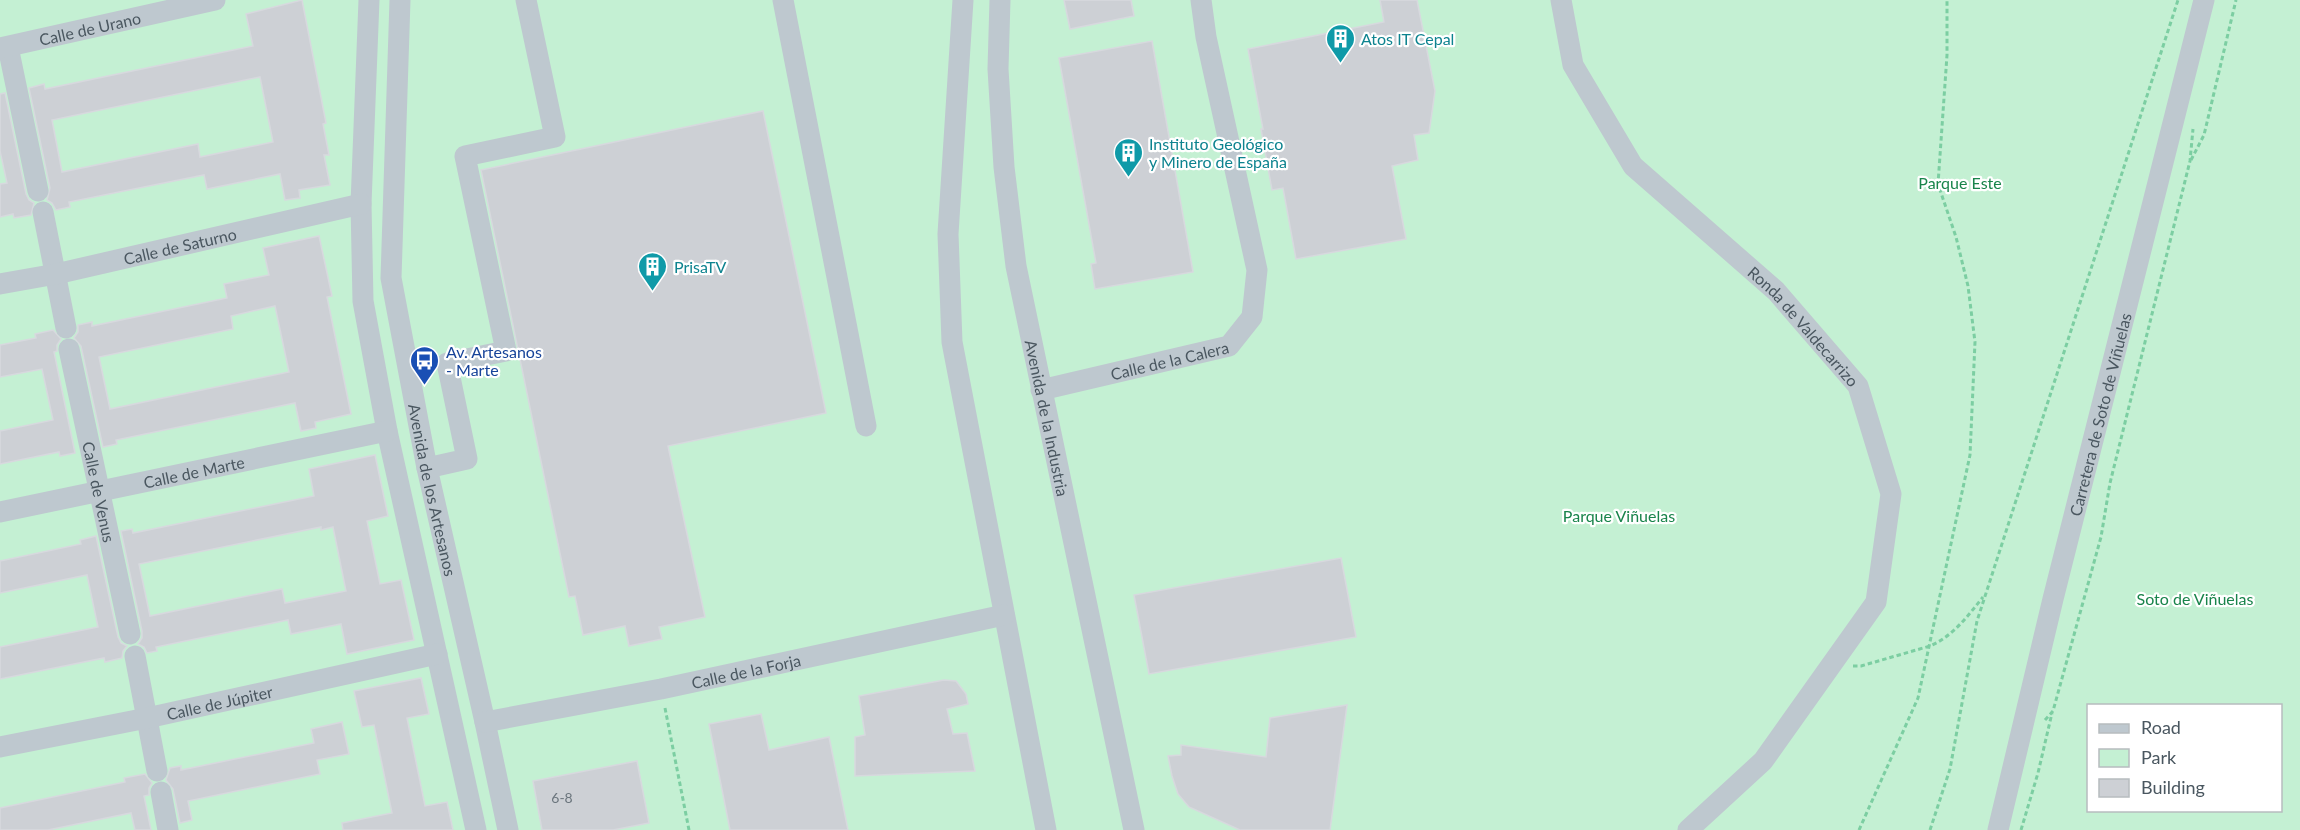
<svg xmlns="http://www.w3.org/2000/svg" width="2300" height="830" font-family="Lato,sans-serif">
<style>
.green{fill:#c4f0d3;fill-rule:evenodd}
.building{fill:#cdd0d5;stroke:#d7d9de;stroke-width:1.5;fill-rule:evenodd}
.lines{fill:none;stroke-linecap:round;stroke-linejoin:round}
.path{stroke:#7ccea2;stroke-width:3;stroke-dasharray:4.5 3;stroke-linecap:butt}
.minor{stroke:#bec8cf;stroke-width:21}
.labels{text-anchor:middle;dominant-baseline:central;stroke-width:4.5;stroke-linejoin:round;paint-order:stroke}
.number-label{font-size:14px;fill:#6b757d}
.street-label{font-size:16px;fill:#4a5760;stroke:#fff}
.culture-label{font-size:16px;fill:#0d838f;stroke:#fff;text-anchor:start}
.park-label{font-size:16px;fill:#19844b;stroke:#fff}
.transit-label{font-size:16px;fill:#164399;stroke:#fff;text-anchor:start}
</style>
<rect width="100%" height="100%" fill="#f5f3f3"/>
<path class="green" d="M0,0h2300v830h-2300zM2088,706h192v104h-192z"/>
<g class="building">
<path d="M302,0l24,123 -3,1 6,31h-5l6,30 -31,5 1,8 -15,2 -5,-26 -73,15 -3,-14 -135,27 1,5 -14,3 -4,-7 -5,-3 3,-12 -21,-100 15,-4 1,5 208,-43 -7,-32zM260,77l13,65 -73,15 -2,-13 -136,28 -10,-52z"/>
<polygon points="1064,0 1131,0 1134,16 1070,29"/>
<polygon points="1380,0 1417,0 1435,91 1429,133 1414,135 1418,160 1392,166 1406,239 1296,259 1283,188 1272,190 1261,129 1263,129 1248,49 1384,22"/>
<polygon points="1152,41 1193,272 1095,289 1091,264 1096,263 1059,58"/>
<polygon points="5,93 26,194 29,200 34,203 31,215 14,218 13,214 0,217 0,184 7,183 0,151 0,94"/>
<polygon points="763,111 826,413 668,446 705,617 659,627 662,639 629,646 625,626 583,635 575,596 569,597 481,170"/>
<path d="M319,236l13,60 -5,1 24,117 -36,8 1,6 -15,3 -6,-28 -179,37 1,4 -14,3 -22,-101 -7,-8 4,-6v-7l14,-3v4l135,-28 -3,-14 45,-9 -6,-27zM275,306l14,66 -179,37 -11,-52 134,-28 -2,-13z"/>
<polygon points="53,330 61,339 57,345 57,351 54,352 75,453 60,456 59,452 0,464 0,431 53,420 42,369 0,377 0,345 36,338 35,334"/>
<path d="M375,455l13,61 -21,5 13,63 21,-4 13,60 -67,14 -6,-30 -50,10 -3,-14 -132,27 1,4 -10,2 -3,-6 -6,-3 4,-6v-7l-21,-100 11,-2 1,4 181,-37 -5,-27zM321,527v3l12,-3 13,64 -61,12 -3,-14 -132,27 -11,-52z"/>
<polygon points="96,536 118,637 121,643 127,646 123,651 122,658 105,662 104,658 0,679 0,647 98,627 87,575 0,593 0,561 81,544 80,540"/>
<polygon points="1341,558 1356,637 1149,674 1134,595"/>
<polygon points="421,678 429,714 407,718 425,806 447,802 453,830 343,830 342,823 392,813 374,725 362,727 354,691"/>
<polygon points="944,680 956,681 966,694 968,704 947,709 953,734 967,733 975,771 855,776 855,737 865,735 859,696"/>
<polygon points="1347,705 1330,830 1240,830 1189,807 1178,794 1172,776 1168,756 1181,755 1181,745 1266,757 1270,718"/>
<polygon points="761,714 769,750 829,737 848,830 730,830 709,724"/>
<polygon points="342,722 349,754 317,760 320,774 188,801 192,820 180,823 173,789 166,780 170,768 181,766 181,770 314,743 311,729"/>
<polygon points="637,761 649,823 613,830 542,830 533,781"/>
<polygon points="145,774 152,783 149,788 149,795 144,796 151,830 135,830 131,813 48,830 0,830 0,808 125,782 124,778"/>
</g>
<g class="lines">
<g class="path">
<polyline points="2191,160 2204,135 2236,0"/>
<path d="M1853,666h8l69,-20c23,-10 37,-29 53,-49"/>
<polyline points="665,708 689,830"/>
<polyline points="2045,720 2053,711 2101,537 2110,483 2190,161 2193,129"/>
<polyline points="1859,830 1918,698 1970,455 1975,342 1968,286 1956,237 1938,184 1947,55 1947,0"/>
<polyline points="1930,830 1950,769 1977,621 2178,0"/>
<polyline points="2021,830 2038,773 2052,713"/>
</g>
<g class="minor">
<polyline points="369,0 361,204 363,301 387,431 476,830"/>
<path id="s1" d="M400,0l-9,278 36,190 58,254 23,108"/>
<polyline points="783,0 866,426"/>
<polyline points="963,0 948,234 952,342 1046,830"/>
<path id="s2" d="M1000,0l-2,69 6,98 12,99 118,564"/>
<path id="s3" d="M1561,0l12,65 60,101 143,125 82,95 33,108 -15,108 -113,159 -75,69"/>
<polyline points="8,47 38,191"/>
<path id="s4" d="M0,48l215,-48"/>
<polyline points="43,212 66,328"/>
<path id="s5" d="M0,284l56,-10 305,-70"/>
<path id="s6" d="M69,349l61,285"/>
<path id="s7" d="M1041,390l188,-44 23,-29 5,-47 -51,-233 -5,-37"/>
<polyline points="427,468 467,459 447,363 506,351 465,156 555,137 526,0"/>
<path id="s8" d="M0,512l387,-81"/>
<polyline points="135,656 157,771"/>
<path id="s9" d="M485,722l176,-33 343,-74"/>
<path id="s10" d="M0,747l147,-29 290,-64"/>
<polyline points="161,792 168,830"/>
<path id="s11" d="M1998,830l55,-231 151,-599"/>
</g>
</g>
<defs>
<symbol id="building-pin" viewBox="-11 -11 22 30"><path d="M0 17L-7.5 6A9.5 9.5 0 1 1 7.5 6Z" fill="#0f9aa8" stroke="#fff"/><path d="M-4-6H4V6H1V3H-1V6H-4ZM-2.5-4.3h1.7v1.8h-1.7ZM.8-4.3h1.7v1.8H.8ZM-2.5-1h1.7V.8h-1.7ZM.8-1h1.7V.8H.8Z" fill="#fff"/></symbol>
<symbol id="bus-pin" viewBox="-11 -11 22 30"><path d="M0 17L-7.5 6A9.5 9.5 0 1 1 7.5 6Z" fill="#1a4fb4" stroke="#fff"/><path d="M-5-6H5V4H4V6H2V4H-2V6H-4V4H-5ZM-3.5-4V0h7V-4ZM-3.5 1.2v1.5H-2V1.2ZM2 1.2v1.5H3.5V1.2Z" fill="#fff"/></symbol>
</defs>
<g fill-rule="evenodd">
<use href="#building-pin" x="1324" y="22" width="33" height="45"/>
<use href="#building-pin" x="1112" y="136" width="33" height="45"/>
<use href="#building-pin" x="636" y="250" width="33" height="45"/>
<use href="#bus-pin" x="408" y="344" width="33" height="45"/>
</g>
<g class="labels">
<g class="number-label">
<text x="562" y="797">6-8</text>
</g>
<g class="street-label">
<text stroke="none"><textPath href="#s4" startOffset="92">Calle de Urano</textPath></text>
<text stroke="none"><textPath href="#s5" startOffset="184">Calle de Saturno</textPath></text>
<text stroke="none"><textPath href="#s3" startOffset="418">Ronda de Valdecarrizo</textPath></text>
<text stroke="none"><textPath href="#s7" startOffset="132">Calle de la Calera</textPath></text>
<text stroke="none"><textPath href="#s11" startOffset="428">Carretera de Soto de Viñuelas</textPath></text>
<text stroke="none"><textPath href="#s2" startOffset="422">Avenida de la Industria</textPath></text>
<text stroke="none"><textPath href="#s8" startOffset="198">Calle de Marte</textPath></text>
<text stroke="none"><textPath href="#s1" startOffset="494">Avenida de los Artesanos</textPath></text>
<text stroke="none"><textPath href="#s6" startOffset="146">Calle de Venus</textPath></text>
<text stroke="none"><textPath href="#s9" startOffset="266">Calle de la Forja</textPath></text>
<text stroke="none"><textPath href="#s10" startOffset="224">Calle de Júpiter</textPath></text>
</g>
<g class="culture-label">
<text x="1361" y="38">Atos IT Cepal</text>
<text x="1149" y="143">Instituto Geológico<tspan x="1149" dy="18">y Minero de España</tspan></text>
<text x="674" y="266">PrisaTV</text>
</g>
<g class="park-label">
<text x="1960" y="182">Parque Este</text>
<text x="1619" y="515">Parque Viñuelas</text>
<text x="2195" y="598">Soto de Viñuelas</text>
</g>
<g class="transit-label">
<text x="446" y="351">Av. Artesanos<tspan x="446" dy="18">- Marte</tspan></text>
</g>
</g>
<rect x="2087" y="704" width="195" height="108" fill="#ffffff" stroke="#b7bcbf" stroke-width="1.5"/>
<rect x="2099" y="724" width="30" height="9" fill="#bec8cf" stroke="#b7bcbf" stroke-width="1.5"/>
<text x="2141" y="734" font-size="18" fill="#4a5760">Road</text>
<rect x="2099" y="749" width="30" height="18" fill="#c4f0d3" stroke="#b7bcbf" stroke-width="1.5"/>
<text x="2141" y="764" font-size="18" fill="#4a5760">Park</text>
<rect x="2099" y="779" width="30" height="18" fill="#cdd0d5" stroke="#b7bcbf" stroke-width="1.5"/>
<text x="2141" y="794" font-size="18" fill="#4a5760">Building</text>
</svg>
